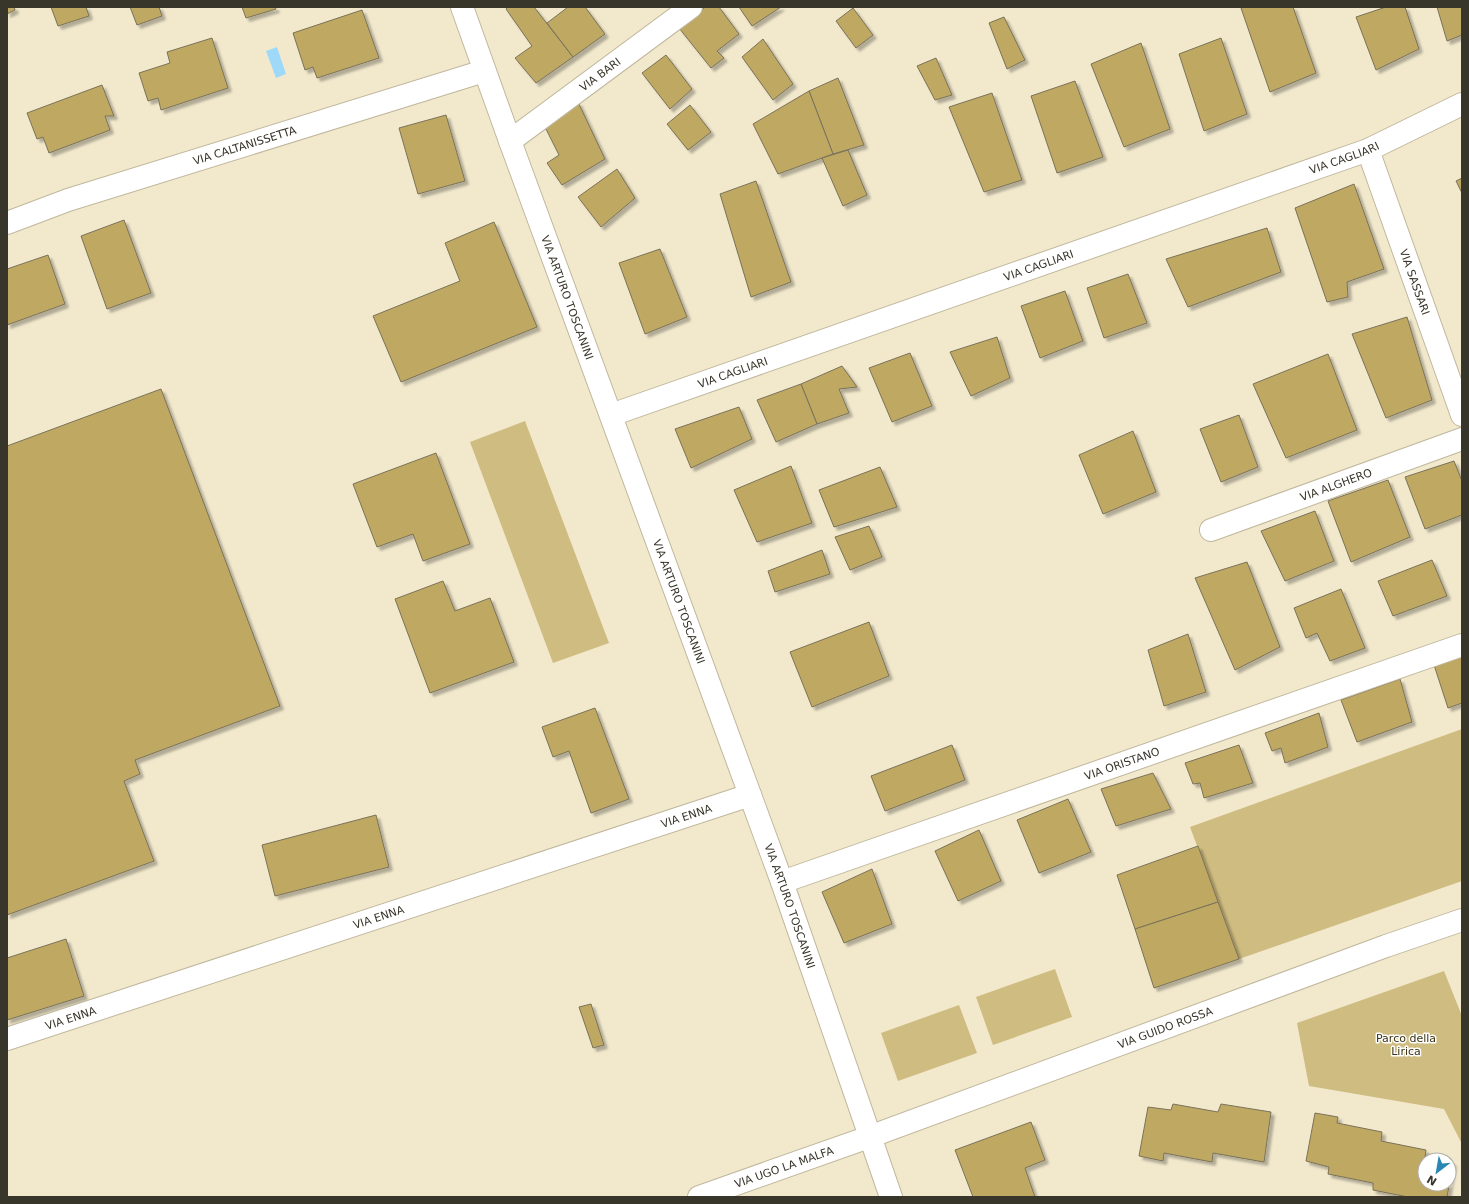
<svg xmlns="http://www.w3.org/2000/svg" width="1469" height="1204" font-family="'DejaVu Sans',sans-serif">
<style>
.green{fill:#cfbc80}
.water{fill:#9fd9fa}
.building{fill:#bfa862;stroke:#7a7259;filter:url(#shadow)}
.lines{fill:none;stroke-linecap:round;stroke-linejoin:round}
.minor-casing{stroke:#c0b79d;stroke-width:24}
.minor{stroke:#fff;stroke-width:22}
.labels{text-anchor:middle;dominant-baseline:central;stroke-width:3;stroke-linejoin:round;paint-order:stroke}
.street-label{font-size:11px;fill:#38352a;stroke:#fff}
.park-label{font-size:11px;fill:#3c3212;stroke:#fff}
</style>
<defs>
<filter id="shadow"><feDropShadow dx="3.5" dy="3.5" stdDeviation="1" flood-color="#0004"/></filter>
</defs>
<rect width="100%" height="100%" fill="#f2e9cd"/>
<g class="green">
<polygon points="525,421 609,643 553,663 470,442"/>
<polygon points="1462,729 1462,881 1239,959 1190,827"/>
<polygon points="1055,969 1072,1017 993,1045 976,997"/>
<polygon points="1444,971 1462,1016 1462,1144 1444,1109 1309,1086 1297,1023"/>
<polygon points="959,1005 977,1053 898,1081 881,1033"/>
</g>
<polygon class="water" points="277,47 286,74 276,78 266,51"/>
<g class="building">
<polygon points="7,7 14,7 15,10 7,14"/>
<polygon points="51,7 86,7 89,16 58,26"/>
<polygon points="130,7 159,7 162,16 137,25"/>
<polygon points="242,7 275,7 276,9 246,18"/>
<polygon points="508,7 534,7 573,57 536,83 515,58 532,46 506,9"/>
<polygon points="568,7 585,7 605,34 573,57 547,23"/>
<polygon points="705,7 719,7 739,34 717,51 724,58 711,68 679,28"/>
<polygon points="739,7 781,7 752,26"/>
<polygon points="1245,7 1293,7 1316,73 1270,92 1241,8"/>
<polygon points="1386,7 1405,7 1419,49 1376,70 1356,17"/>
<polygon points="1437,7 1462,7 1462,35 1447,41"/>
<polygon points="853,8 873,35 856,48 836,21"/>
<polygon points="362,10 379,58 317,78 313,67 305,70 293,33"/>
<polygon points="1004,17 1025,60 1007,69 989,23"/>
<polygon points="212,38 228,88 161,110 158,98 148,101 139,73 170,63 167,52"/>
<polygon points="1221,38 1247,114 1204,131 1179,54"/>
<polygon points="763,39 793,84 773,100 742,57"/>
<polygon points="1141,43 1170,129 1124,147 1091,64"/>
<polygon points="666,55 692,89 670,109 642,73"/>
<polygon points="936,58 952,95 935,100 917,66"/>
<polygon points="838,78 864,145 833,154 809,91"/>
<polygon points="1075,81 1103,157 1057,173 1031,96"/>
<polygon points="102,85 114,116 105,116 110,130 49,153 43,137 37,139 27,113"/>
<polygon points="809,91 833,154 778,174 753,124"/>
<polygon points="992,93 1022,180 984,192 949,107"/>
<polygon points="578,102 605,159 562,185 547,163 559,155 544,125"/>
<polygon points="690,105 711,132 688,150 667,124"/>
<polygon points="446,115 465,181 418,194 399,128"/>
<polygon points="848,150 867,195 843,206 822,158"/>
<polygon points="617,169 635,198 601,227 578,197"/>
<polygon points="1462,178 1462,193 1456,181"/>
<polygon points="756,181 791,282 751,297 720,194"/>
<polygon points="1354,184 1384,269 1347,282 1348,297 1327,302 1295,208"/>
<polygon points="124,220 151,293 107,309 81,236"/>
<polygon points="494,222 537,327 401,382 373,316 460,281 445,243"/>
<polygon points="1267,228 1281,272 1188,307 1166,259"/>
<polygon points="660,249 687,317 645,334 619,263"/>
<polygon points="48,255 65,304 7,325 7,269"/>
<polygon points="1128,274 1147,323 1104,338 1087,288"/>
<polygon points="1065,291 1083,341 1040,358 1021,306"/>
<polygon points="1407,317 1432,400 1386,418 1352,334"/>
<polygon points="997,337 1010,378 971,396 950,352"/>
<polygon points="910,353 932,406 892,422 869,368"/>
<polygon points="1328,354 1357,430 1286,458 1253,384"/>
<polygon points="842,366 857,387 839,389 849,413 817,424 801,384"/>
<polygon points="801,384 817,424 776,442 757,400"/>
<polygon points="161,389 280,706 135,760 140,774 124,781 154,861 7,915 7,446"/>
<polygon points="739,407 752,439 691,468 675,429"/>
<polygon points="1239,415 1258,467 1221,482 1200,429"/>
<polygon points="1133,431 1156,492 1103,514 1079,455"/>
<polygon points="436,453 470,544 423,561 413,534 377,547 353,484"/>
<polygon points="1454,461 1462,481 1462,515 1425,529 1405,477"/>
<polygon points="791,466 812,523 757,542 734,490"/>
<polygon points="880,467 897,507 834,527 819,490"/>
<polygon points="1388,480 1410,537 1351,562 1328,501"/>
<polygon points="1315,511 1334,561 1285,581 1261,531"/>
<polygon points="869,526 882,557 850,570 835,537"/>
<polygon points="822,550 830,574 775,592 768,571"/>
<polygon points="1432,560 1447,596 1393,616 1378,581"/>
<polygon points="1247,562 1280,647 1235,670 1195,578"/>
<polygon points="443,581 455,611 490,598 514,662 430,693 395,599"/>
<polygon points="1341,589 1365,648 1330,661 1317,633 1306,638 1294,608"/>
<polygon points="869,622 889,676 812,707 790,652"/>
<polygon points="1188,634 1206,692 1164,706 1148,650"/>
<polygon points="1462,656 1462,703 1448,708 1434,665"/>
<polygon points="1400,679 1412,722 1357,742 1341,700"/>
<polygon points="595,708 629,799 591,813 569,751 553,757 542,727"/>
<polygon points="1319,713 1328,747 1285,763 1281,748 1272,751 1265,733"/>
<polygon points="952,745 965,780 885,811 871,776"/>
<polygon points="1239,745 1253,783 1204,798 1200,783 1193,784 1185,763"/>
<polygon points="1153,773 1171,809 1116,826 1101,789"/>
<polygon points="1068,799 1091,852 1039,873 1017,820"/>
<polygon points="376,815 389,867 275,896 262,845"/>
<polygon points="979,830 1001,881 958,901 935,851"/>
<polygon points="1198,846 1218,902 1135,929 1117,875"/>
<polygon points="872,869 892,924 844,943 822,892"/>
<polygon points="1218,902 1239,959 1154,988 1135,929"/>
<polygon points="66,939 84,996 7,1020 7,958"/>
<polygon points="591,1004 604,1045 593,1048 579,1007"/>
<polygon points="1173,1104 1218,1112 1221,1104 1271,1112 1264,1162 1213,1153 1212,1162 1164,1153 1163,1161 1139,1156 1148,1107 1171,1110"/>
<polygon points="1315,1113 1338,1117 1337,1123 1382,1132 1381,1141 1426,1150 1425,1157 1439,1160 1425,1160 1425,1184 1449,1184 1449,1162 1453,1163 1447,1197 1408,1197 1373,1190 1373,1183 1328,1174 1329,1167 1306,1161"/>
<polygon points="1031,1122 1045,1160 1025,1168 1035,1197 973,1197 955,1150"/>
</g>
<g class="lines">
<defs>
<g id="minor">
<path id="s1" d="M462,7l48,134 272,741 109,315"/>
<path id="s2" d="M510,141l181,-134"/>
<path id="s3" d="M1368,150l94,265"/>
<path id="s4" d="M7,223l61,-23 416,-129"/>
<path id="s5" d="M611,415l757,-265 94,-46"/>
<path id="s6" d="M1211,530l251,-91"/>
<path id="s7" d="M782,882l680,-237"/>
<path id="s8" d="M7,1039l743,-244"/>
<path id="s9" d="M699,1197l170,-60 517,-191 76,-26"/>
</g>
</defs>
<use href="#minor" class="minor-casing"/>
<use href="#minor" class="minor"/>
</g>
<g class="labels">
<g class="street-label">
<text stroke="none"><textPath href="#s2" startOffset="112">VIA BARI</textPath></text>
<text stroke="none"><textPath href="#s4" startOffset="250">VIA CALTANISSETTA</textPath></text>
<text stroke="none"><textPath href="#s5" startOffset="777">VIA CAGLIARI</textPath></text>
<text stroke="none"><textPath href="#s5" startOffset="453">VIA CAGLIARI</textPath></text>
<text stroke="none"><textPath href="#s3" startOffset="140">VIA SASSARI</textPath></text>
<text stroke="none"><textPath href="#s1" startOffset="309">VIA ARTURO TOSCANINI</textPath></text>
<text stroke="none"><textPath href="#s5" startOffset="129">VIA CAGLIARI</textPath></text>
<text stroke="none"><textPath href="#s6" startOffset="133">VIA ALGHERO</textPath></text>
<text stroke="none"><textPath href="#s1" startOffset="633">VIA ARTURO TOSCANINI</textPath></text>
<text stroke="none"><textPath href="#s7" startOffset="360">VIA ORISTANO</textPath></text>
<text stroke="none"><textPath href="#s8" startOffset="715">VIA ENNA</textPath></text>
<text stroke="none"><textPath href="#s1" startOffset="957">VIA ARTURO TOSCANINI</textPath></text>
<text stroke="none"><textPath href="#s8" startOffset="391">VIA ENNA</textPath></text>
<text stroke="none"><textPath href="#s8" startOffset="67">VIA ENNA</textPath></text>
<text stroke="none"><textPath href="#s9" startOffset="496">VIA GUIDO ROSSA</textPath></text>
<text stroke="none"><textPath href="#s9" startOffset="90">VIA UGO LA MALFA</textPath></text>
</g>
<g class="park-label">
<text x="1406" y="1038">Parco della<tspan x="1406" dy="13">Lirica</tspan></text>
</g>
</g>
<rect width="1469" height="1204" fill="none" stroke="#38352a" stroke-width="16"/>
<g transform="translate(1437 1172) rotate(211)"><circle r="19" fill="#ffffff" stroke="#afaeaa"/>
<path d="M0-3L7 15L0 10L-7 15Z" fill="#2a87b3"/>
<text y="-6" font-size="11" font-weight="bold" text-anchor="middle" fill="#38352a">N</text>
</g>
</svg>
